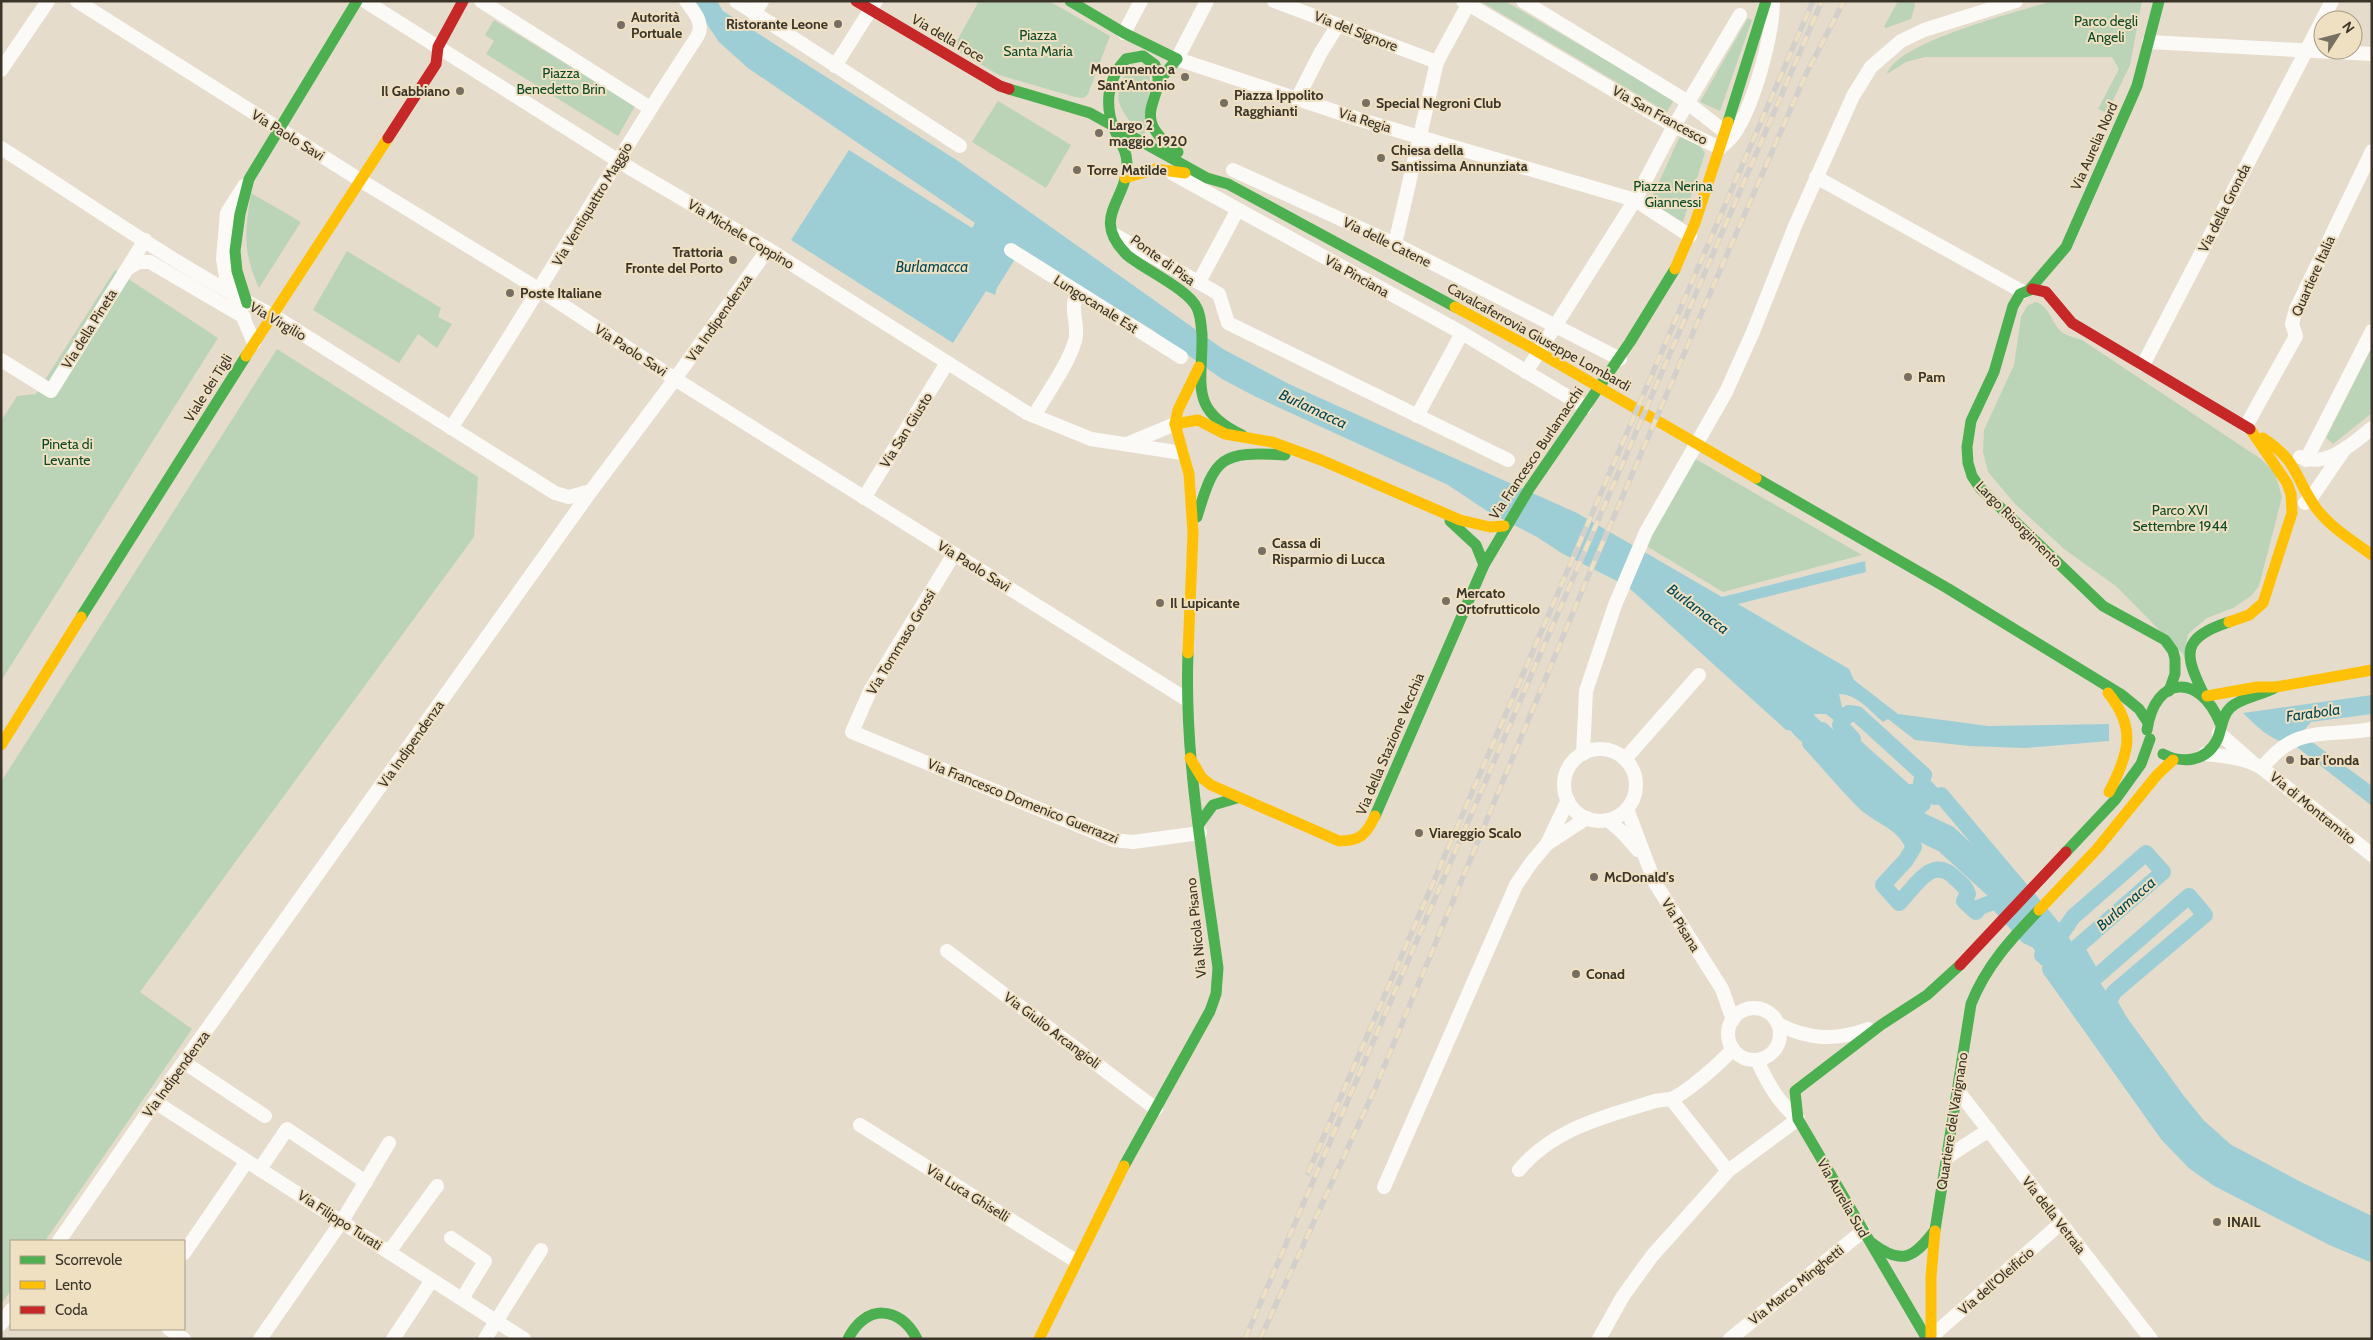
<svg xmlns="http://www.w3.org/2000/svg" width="2373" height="1340" font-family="Cabin,sans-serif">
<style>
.green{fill:#bbd4b8}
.water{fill:#9eced5}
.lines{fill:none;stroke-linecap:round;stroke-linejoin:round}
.canal{stroke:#9eced5;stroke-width:16}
.river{stroke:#9eced5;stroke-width:28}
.street{stroke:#fbfaf7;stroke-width:14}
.fast{stroke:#4caf50;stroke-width:11}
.slow{stroke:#ffc107;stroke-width:11}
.jam{stroke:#c62828;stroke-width:11}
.rail-casing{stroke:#d3d0cb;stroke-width:5.5}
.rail{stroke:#f0e0c2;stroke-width:4;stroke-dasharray:11;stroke-linecap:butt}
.poi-dot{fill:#766f62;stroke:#f0e0c2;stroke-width:2}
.labels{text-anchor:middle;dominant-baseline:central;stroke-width:4;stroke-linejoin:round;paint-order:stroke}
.poi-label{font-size:14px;font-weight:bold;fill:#3a3429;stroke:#f0e0c2;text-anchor:start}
.park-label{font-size:14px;fill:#0c4a27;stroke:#f0e0c2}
.street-label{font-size:14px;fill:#3a3429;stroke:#f0e0c2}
.water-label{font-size:15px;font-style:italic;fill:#024854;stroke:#f0e0c2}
</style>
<rect width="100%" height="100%" fill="#e6dccc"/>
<g class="green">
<polygon points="979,1 1049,1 1110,36 1088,94 1084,98 1075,97 999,75 953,48"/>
<polygon points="1480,1 1505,1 1674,100 1667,112"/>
<polygon points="1898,1 1914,1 1915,6 1911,19 1886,28 1884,27"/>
<path d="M2052,1h90l-12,64 -23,48 -9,-4 21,-40 -7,-12h-187l-19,5 -19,12c11,-33 132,-62 165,-73z"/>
<polygon points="1748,18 1752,20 1720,111 1700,102"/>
<polygon points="494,20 635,106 618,136 486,54 494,41 485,35"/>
<path d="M1132,64l18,9 -4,59 -4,3c-25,-27 -33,-39 -10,-71z"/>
<polygon points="998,101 1071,145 1046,188 972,142"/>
<polygon points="1680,136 1699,145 1705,153 1683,222 1650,202"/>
<path d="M251,193l50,29 -42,66c-17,-38 -14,-56 -8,-95z"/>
<polygon points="347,251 441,308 438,317 452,324 437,348 418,334 399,363 313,310"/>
<polygon points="115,270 218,338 1,681 1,421 17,396 36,394"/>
<path d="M2035,302c15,3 16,22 28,31 5,3 13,5 19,7l179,119 14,14 7,24 -23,89 -8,10 -18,12 -26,10 -19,16 -4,21 -67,-68 -53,-38 -49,-45 -27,-32 -5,-20 1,-22 30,-65 7,-48 6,-11z"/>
<polygon points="2372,347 2372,413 2333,444 2326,438"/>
<polygon points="277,349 478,477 474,537 140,992 192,1029 45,1241 11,1241 11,1290 1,1305 1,782"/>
<polygon points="1694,458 1862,555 1723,592 1643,544"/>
</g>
<g class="water">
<path d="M691,1h26l6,10 235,150 265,188 68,36 286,128 145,84 143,-36 1,11 -128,32 111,65 5,11 44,34 90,12 121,-2v17l-84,7 -56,-2 -54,-6 -27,-21 -5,3c-13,-11 -26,-28 -44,-28l3,13 7,6 -9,12 -14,-11h-12l1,9 7,7 -12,13 -14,-12 -10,-1 -159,-144 -64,-32 -26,-17 -50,-26 -39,-26 -192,-88 -34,-18 -71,-50 -73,-44 -63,-26 -18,29 -2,7 -9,-4 -33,52 -162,-103 58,-90 123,78 3,-5 -227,-155 -29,-26z"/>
<path d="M2372,695v19l-61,8 -10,12 71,52v20l-79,-62c-21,-2 -35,-16 -50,-31z"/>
</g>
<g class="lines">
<path class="canal" d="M2372,1225l-75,-36 -71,-38 -28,-25 -21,-26 -58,-80 -10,-18 5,-10 91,-77 -16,-19 -93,81 -6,-5 -14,-24 87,-76 -17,-19 -73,64 -13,19 -119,-141 -6,2 -14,-15 3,-7 -67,-61 -8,-1 -9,12 13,14 -3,3 58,52 4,-2 11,12 -9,7 -15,-8 -77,-73 -12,13c18,19 34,39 53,58 18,18 39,18 51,46l-8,13 -23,25 16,18c16,-16 32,-47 54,-27 6,6 13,10 15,18l-4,7 12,11 4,-5 16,-6 31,35 11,5 7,10 -3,4 9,8 -1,6 118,166 26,27 24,17 113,58 41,17"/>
<polyline class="river" points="1793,706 1804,725 1908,821 1946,839 2047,931 2171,1109 2206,1151 2289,1195 2372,1233"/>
<g class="street">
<polyline points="77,1 360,180 540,290 675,379 1186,699"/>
<polyline points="365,1 633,170 768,249 1027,413 1091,439 1182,453"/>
<polyline points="481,1 650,108"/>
<polyline points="736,1 960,146"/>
<polyline points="1207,1 1177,59 1358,119 1635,200 1690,236"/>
<polyline points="1274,1 1437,62"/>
<path d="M1463,1l211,125 46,22c6,-5 12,-10 16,-17 18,-28 37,-96 37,-130"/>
<polyline points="1523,1 1680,97 1725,132"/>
<polyline points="754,14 762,1"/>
<polyline points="1124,33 1141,1"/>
<polyline points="2149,42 2372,54"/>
<polyline points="835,66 876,1"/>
<polyline points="1,70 48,1"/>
<polyline points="1297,99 1321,52 1338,25"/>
<path d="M1,148c90,57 178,120 273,168l281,177 14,4 22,-6"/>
<polyline points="1233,170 1395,244 1620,359"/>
<polyline points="1172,173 1462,333 1585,407"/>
<polyline points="1816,177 2023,292"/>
<polyline points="244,186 227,213 223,259 226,277 254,343"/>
<polyline points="1115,235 1219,294 1228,323 1508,460"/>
<polyline points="1395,244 1437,62 1470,1"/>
<polyline points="1011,250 1181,357"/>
<polyline points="128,268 139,262 150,262 244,317"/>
<polyline points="1199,282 1237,211"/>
<polyline points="1,360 51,391 145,240"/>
<polyline points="2143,365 2332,1"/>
<polyline points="1526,372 1635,200 1674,126 1740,15"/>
<path d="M1034,416c13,-23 33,-49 41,-75 5,-17 -7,-32 3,-49"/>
<polyline points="1417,416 1462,333"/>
<polyline points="2246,426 2296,336 2292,324 2296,309 2372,151"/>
<path d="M451,428c85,-129 161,-263 246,-391 8,-14 -3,-25 -11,-36"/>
<polyline points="1127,444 1175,424"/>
<path d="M2300,457c27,11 52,-13 72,-29"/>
<polyline points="2306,460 2372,331"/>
<polyline points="864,498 947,363"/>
<polyline points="2305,503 2311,498 2344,450"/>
<polyline points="954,554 870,691 852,732 1114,840 1133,842 1200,833"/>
<polyline points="2219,733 2252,762"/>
<circle cx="1600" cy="785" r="36"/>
<polyline points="1583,754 1586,691 1615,605 1646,532 1726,392 1753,332 1795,226 1853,96 1871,67 1901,41 1924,30 2016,1"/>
<path d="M2205,754c20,2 40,4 57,14l110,87"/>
<polyline points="1625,759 1699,675"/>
<path d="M2262,768c36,-45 61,-30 110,-39"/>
<polyline points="1627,809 1655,883 1722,989 1733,1020"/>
<polyline points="1608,820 1623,833 1638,850"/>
<polyline points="1547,844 1587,818"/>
<polyline points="947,951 1156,1109"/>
<circle cx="1754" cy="1034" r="26"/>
<path d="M1778,1024c31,16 57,17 90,5"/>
<polyline points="185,1063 265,1116"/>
<polyline points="1958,1091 2151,1339"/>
<polyline points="1671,1099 1728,1171"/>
<polyline points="155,1102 524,1339"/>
<polyline points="860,1125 1076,1261"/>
<polyline points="1947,1157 1989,1130"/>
<polyline points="260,1169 287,1129 366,1182"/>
<path d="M1519,1170c34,-41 84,-53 133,-68 6,-2 13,-2 19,-3 17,-7 49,-36 62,-50"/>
<polyline points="1384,1187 1516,885 1531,863 1547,844 1568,800"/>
<polyline points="451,1238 485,1261 462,1299"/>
<polyline points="59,1241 155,1102 591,491 675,379 768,249"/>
<polyline points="389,1252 437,1186"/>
<polyline points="184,1253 247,1161"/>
<polyline points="1,1324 11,1310"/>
<polyline points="169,1329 184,1339"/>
<polyline points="1931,1337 2060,1224"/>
<polyline points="260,1339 342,1221 389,1143"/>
<polyline points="393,1339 432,1280"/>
<polyline points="485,1339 541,1250"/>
<path d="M1599,1339l24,-43 29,-40 76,-85 70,-52c-20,-17 -30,-35 -41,-59"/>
<polyline points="1730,1339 1863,1231"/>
</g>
<g class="fast">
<polyline points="1070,1 1124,33 1177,59 1158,82"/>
<polyline points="1009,89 1090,113 1207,178 1228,184 1455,307"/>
<polyline points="1728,122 1766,1"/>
<path d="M1178,152c-55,-38 -8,-53 -23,-87l-12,-9 -17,3c-19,20 -22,47 -11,72 5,10 12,20 12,32 1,38 -38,54 0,92 18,15 61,34 70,53 4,8 4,18 5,26 1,50 -14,75 40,101"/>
<polyline points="2030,289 2066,247 2137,86 2159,1"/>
<polyline points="2032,289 2020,294 2013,306 1994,372 1971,421 1967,447 1968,463 1972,476 1980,488 2103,606 2165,640 2173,651 2175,659 2175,674 2169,691"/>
<polyline points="247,303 237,271 235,251 240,214 249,179 357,1"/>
<polyline points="1756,478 1947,588 2122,695 2139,709 2147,721"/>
<path d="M1197,517c18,-61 24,-66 88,-62"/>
<polyline points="1450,521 1476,545 1484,565"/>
<polyline points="81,617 246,356"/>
<path d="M2204,695c-20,-41 -24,-57 25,-73"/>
<path d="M2147,730c8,-55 53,-57 73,-7"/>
<path d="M2163,754c19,10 43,8 54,-14 5,-10 4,-23 13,-32 10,-10 33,-13 46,-21"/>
<polyline points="1375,816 1484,565 1529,489 1630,342 1675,269"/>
<polyline points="1199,824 1213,805 1237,798"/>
<polyline points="2066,852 2115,800 2141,764 2150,739"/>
<path d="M1124,1166l86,-155 6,-17 2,-26c-14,-104 -34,-210 -30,-315"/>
<path d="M1872,1243c30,23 42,15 63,-13l36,-226c15,-38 40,-65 68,-94"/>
<path d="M848,1339c17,-35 52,-34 69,0"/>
<polyline points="1927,1339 1798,1119 1795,1091 1881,1025 1927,995 1960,965"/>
</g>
<g class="slow">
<polyline points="1125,178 1155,169 1185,173"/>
<polyline points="1675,269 1695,223 1728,122"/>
<polyline points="1455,307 1528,346 1756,478"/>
<polyline points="246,356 388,138"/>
<polyline points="1175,424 1198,420 1225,434 1272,442 1321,460 1460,520 1490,527 1504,526"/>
<path d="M2263,438c36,24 31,39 53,70 15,20 36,32 56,47"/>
<polyline points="2229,622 2249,615 2263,603 2292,513 2291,494 2287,483 2250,429"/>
<polyline points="1188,653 1193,533 1189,474 1175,424 1178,410 1199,367"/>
<path d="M2108,693c29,35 21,61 1,99"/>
<polyline points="2207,696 2257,687 2276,687 2372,670"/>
<polyline points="1,745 81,617"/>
<path d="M1190,758l12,20 9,7 128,56c21,0 27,-6 36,-25"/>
<polyline points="2039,910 2097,849 2157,775 2173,760"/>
<polyline points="1039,1339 1124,1166"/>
<polyline points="1931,1339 1931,1277 1935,1231"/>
</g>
<g class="jam">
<polyline points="856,1 1000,86 1009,89"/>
<polyline points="388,138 436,64 438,47 463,1"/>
<polyline points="2032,289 2046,292 2072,323 2250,429"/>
<polyline points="1960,965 2066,852"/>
</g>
<defs>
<g id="rail">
<polyline points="1308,1173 1813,1"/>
<polyline points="1245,1339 1822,1"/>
<polyline points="1260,1339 1374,1091 1584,586 1718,275 1806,74 1844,1"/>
</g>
</defs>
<use href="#rail" class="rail-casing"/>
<use href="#rail" class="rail"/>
</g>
<g class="poi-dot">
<circle cx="838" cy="24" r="5"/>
<circle cx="621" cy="25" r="5"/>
<circle cx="1185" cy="77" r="5"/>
<circle cx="460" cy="91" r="5"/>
<circle cx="1224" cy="103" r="5"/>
<circle cx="1366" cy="103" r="5"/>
<circle cx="1099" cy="133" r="5"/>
<circle cx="1381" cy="158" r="5"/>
<circle cx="1077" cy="170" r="5"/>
<circle cx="733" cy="260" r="5"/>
<circle cx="510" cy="293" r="5"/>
<circle cx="1908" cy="377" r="5"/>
<circle cx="1262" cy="551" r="5"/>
<circle cx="1446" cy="601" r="5"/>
<circle cx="1160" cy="603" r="5"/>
<circle cx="2290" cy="760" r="5"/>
<circle cx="1419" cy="833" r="5"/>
<circle cx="1594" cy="877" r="5"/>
<circle cx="1576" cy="974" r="5"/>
<circle cx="2217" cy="1222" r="5"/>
</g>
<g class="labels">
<g class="poi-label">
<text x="631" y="17">Autorità<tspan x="631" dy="16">Portuale</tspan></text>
<text x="828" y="24" text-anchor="end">Ristorante Leone</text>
<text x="1175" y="69" text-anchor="end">Monumento a<tspan x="1175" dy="16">Sant'Antonio</tspan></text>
<text x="450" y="91" text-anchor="end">Il Gabbiano</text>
<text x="1234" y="95">Piazza Ippolito<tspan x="1234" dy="16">Ragghianti</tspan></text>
<text x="1376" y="103">Special Negroni Club</text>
<text x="1109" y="125">Largo 2<tspan x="1109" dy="16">maggio 1920</tspan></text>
<text x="1391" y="150">Chiesa della<tspan x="1391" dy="16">Santissima Annunziata</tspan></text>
<text x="1087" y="170">Torre Matilde</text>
<text x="723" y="252" text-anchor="end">Trattoria<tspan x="723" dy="16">Fronte del Porto</tspan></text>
<text x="520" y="293">Poste Italiane</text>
<text x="1918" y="377">Pam</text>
<text x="1272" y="543">Cassa di<tspan x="1272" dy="16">Risparmio di Lucca</tspan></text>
<text x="1456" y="593">Mercato<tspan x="1456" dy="16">Ortofrutticolo</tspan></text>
<text x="1170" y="603">Il Lupicante</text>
<text x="2300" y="760">bar l'onda</text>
<text x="1429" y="833">Viareggio Scalo</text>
<text x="1604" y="877">McDonald's</text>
<text x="1586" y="974">Conad</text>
<text x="2227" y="1222">INAIL</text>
</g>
<g class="park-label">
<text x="2106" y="21">Parco degli<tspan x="2106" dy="16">Angeli</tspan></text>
<text x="1038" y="35">Piazza<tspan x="1038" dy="16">Santa Maria</tspan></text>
<text x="561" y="73">Piazza<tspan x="561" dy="16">Benedetto Brin</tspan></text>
<text x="1673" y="186">Piazza Nerina<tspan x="1673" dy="16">Giannessi</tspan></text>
<text x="67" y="444">Pineta di<tspan x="67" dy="16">Levante</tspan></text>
<text x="2180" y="510">Parco XVI<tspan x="2180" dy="16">Settembre 1944</tspan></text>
</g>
<g class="street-label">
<text transform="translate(1356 31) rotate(21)">Via del Signore</text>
<text transform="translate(948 38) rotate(30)">Via della Foce</text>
<text transform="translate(1660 115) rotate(29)">Via San Francesco</text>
<text transform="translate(1365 120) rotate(17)">Via Regia</text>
<text transform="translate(288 135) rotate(32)">Via Paolo Savi</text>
<text transform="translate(2094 146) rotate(-66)">Via Aurelia Nord</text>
<text transform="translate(592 204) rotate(-59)">Via Ventiquattro Maggio</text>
<text transform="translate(2224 208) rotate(-63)">Via della Gronda</text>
<text transform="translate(741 234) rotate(31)">Via Michele Coppino</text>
<text transform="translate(1387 242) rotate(26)">Via delle Catene</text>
<text transform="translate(1163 260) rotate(36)">Ponte di Pisa</text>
<text transform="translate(1357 276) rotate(29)">Via Pinciana</text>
<text transform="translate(2313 276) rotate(-66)">Quartiere Italia</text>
<text transform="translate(1096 304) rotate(32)">Lungocanale Est</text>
<text transform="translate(719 318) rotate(-55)">Via Indipendenza</text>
<text transform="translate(278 321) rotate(30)">Via Virgilio</text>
<text transform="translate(89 329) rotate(-58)">Via della Pineta</text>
<text transform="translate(1539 337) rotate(29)">Cavalcaferrovia Giuseppe Lombardi</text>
<text transform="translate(631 350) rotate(33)">Via Paolo Savi</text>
<text transform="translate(208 388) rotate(-58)">Viale dei Tigli</text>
<text transform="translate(906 430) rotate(-58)">Via San Giusto</text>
<text transform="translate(1536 453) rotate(-56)">Via Francesco Burlamacchi</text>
<text transform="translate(2019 524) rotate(45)">Largo Risorgimento</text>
<text transform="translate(974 566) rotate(32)">Via Paolo Savi</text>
<text transform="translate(901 642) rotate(-59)">Via Tommaso Grossi</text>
<text transform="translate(411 744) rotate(-55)">Via Indipendenza</text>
<text transform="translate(1390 744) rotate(-67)">Via della Stazione Vecchia</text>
<text transform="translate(1023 801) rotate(22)">Via Francesco Domenico Guerrazzi</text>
<text transform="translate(2313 808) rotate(39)">Via di Montramito</text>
<text transform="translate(1681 925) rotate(58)">Via Pisana</text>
<text transform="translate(1196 928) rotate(-96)">Via Nicola Pisano</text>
<text transform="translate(1052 1030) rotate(37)">Via Giulio Arcangioli</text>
<text transform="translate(176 1074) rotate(-54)">Via Indipendenza</text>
<text transform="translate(1952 1121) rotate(-81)">Quartiere del Varignano</text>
<text transform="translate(968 1193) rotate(32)">Via Luca Ghiselli</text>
<text transform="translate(1843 1198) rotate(60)">Via Aurelia Sud</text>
<text transform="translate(2054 1215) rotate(52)">Via della Vetraia</text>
<text transform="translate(340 1220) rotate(33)">Via Filippo Turati</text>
<text transform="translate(1996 1281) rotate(-41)">Via dell'Oleificio</text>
<text transform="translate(1796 1285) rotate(-39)">Via Marco Minghetti</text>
</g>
<g class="water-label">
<text x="932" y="267">Burlamacca</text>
<text transform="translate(1313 409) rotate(25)">Burlamacca</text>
<text transform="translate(1698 609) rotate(37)">Burlamacca</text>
<text transform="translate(2313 713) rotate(-8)">Farabola</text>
<text transform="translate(2126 904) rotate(-41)">Burlamacca</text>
</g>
</g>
<rect width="2373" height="1340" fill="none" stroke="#3a3429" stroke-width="5"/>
<rect x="10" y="1240" width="175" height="90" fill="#f0e0c2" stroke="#a79b85"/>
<rect x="20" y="1256" width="25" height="8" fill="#4caf50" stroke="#a79b85"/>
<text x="55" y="1265" font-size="15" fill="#3a3429">Scorrevole</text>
<rect x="20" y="1281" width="25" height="8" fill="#ffc107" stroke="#a79b85"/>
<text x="55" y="1290" font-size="15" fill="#3a3429">Lento</text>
<rect x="20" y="1306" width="25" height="8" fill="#c62828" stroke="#a79b85"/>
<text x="55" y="1315" font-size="15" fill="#3a3429">Coda</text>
<g transform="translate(2338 35) rotate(54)"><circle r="24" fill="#f0e0c2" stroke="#a79b85"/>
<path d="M0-4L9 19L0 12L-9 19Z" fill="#766f62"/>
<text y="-8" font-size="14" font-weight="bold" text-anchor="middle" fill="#3a3429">N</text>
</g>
</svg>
